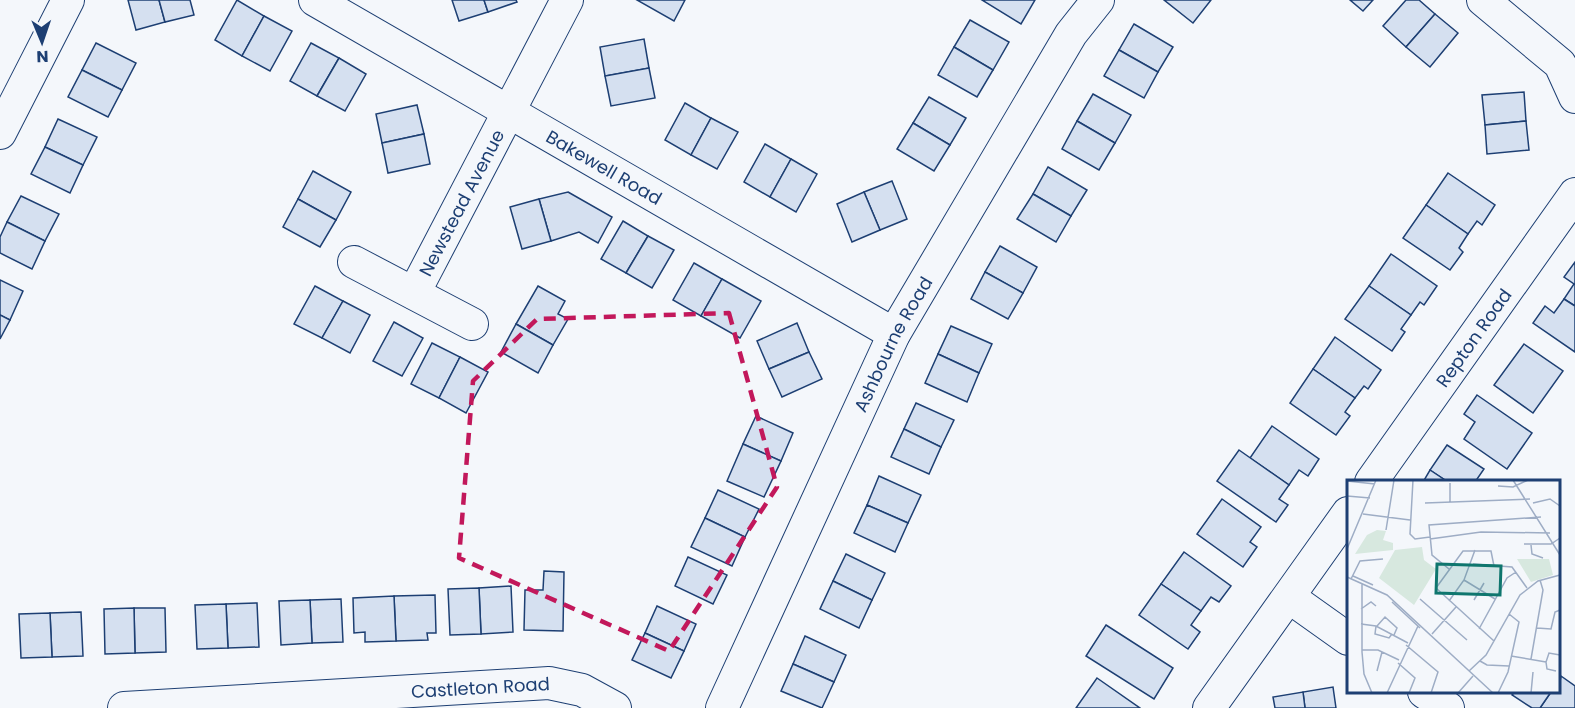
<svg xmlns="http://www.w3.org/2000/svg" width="1575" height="708" font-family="Poppins,sans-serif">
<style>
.building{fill:#d5e0f0;stroke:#1d3f73;stroke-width:1.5}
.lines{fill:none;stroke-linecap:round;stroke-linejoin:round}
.minor-casing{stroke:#1d3f73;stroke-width:34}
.minor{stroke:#f4f7fb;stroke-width:32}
.marked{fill:none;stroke:#c2185b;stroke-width:4.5;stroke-dasharray:12 8;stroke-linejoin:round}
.labels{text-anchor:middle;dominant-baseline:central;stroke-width:4.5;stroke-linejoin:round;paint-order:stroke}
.street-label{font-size:18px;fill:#1d3f73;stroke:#f4f7fb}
.inset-road{fill:none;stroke:#9eadc5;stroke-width:1.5}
.view{fill:#0f766e;fill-opacity:0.15;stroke:#0f766e;stroke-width:3}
.inset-edge{fill:none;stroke:#1d3f73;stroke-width:3}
</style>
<rect width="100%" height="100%" fill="#f4f7fb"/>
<g class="building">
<polygon points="128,0 159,0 165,22 136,30"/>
<polygon points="159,0 190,0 194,15 165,22"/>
<polygon points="237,0 264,16 242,56 215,40"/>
<polygon points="452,0 484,0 488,12 459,21"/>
<polygon points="484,0 516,0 517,2 488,12"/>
<polygon points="637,0 685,0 674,21"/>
<polygon points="982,0 1035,0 1021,24"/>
<polygon points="1164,0 1211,0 1193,23"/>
<polygon points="1350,0 1373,0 1363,11"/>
<polygon points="1406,0 1419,0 1435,14 1406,47 1383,26"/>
<polygon points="1435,14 1458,33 1430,67 1406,47"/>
<polygon points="264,16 292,31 270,71 242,56"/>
<polygon points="970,20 1009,42 993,70 954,47"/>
<polygon points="1134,24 1173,47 1158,72 1119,50"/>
<polygon points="644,39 649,68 605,76 600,47"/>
<polygon points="96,43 136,63 122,90 82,70"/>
<polygon points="311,43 339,58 317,96 290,81"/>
<polygon points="954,47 993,70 977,97 938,75"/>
<polygon points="1119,50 1158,72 1144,98 1104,76"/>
<polygon points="339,58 366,74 345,111 317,96"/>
<polygon points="649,68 655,98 611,106 605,76"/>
<polygon points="82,70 122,90 108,117 68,97"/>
<polygon points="1524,92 1526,121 1485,125 1482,95"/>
<polygon points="1093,94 1131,115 1115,143 1077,121"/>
<polygon points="929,97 966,118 950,145 913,123"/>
<polygon points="685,103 711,118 691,155 665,140"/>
<polygon points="417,105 424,134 382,143 376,114"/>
<polygon points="711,118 738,132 717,169 691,155"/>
<polygon points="58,119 97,137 83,165 45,147"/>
<polygon points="1077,121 1115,143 1099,170 1062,149"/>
<polygon points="1526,121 1529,150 1487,154 1485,125"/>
<polygon points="913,123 950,145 934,171 897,149"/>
<polygon points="424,134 430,164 388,173 382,143"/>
<polygon points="765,144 791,159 770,197 744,182"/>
<polygon points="45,147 83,165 70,193 31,174"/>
<polygon points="791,159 817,174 796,212 770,197"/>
<polygon points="1048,167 1087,190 1071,216 1033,194"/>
<polygon points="313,171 351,192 336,220 298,199"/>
<polygon points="1448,173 1495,205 1482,225 1477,221 1468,234 1426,205"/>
<polygon points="892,181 907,219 880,230 864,192"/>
<polygon points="568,192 612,217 598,243 579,232 551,241 539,199"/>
<polygon points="864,192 880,230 852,242 837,204"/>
<polygon points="1033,194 1071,216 1056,242 1017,219"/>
<polygon points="21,196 59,214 45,241 7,222"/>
<polygon points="298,199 336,220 320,247 283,227"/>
<polygon points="539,199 551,241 522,249 510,207"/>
<polygon points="1426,205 1468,234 1459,248 1463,252 1450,270 1403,238"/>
<polygon points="623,221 648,236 626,273 601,259"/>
<polygon points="7,222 45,241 32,269 0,253 0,237"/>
<polygon points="648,236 674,250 652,288 626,273"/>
<polygon points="1000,246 1037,267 1023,293 985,272"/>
<polygon points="1391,254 1437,286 1424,305 1420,302 1411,315 1369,286"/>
<polygon points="1575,262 1575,306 1564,299 1574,284 1564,277"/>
<polygon points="694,263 722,279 701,316 673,300"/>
<polygon points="985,272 1023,293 1008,319 971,299"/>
<polygon points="722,279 761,301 740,338 701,316"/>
<polygon points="0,280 23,291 10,320 0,315"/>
<polygon points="315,286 343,301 322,338 294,324"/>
<polygon points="538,286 565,301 558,314 568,319 553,345 516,324"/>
<polygon points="1369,286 1411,315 1401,329 1405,332 1392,351 1345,319"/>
<polygon points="1564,299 1575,306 1575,352 1533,323 1545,306 1554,313"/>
<polygon points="343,301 370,315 350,353 322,338"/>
<polygon points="0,315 10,320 0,339"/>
<polygon points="394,322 423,338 402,376 373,361"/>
<polygon points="797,323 809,352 769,369 757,341"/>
<polygon points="516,324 553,345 538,373 501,352"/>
<polygon points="951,326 992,344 979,373 938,354"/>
<polygon points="1335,337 1381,370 1368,389 1364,386 1355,398 1313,369"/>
<polygon points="432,343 460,357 439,398 411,384"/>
<polygon points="1524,344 1563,371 1533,413 1494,385"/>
<polygon points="809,352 822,379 782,397 769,369"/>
<polygon points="938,354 979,373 967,402 925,383"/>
<polygon points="460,357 488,372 466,413 439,398"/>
<polygon points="1313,369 1355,398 1345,412 1350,416 1336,435 1290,403"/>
<polygon points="1477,395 1532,433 1507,469 1464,439 1475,422 1464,414"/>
<polygon points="916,403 954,420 941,447 904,429"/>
<polygon points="756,416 793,433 781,461 743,444"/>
<polygon points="1272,426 1319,459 1308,476 1299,470 1289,485 1250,458"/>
<polygon points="904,429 941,447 929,474 891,457"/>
<polygon points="743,444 781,461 764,497 727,481"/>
<polygon points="1447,445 1484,469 1475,482 1448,482 1430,470"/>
<polygon points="1239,450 1289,485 1279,499 1288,505 1276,522 1217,481"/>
<polygon points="1430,470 1448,482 1423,482"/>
<polygon points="879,476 921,495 908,523 867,505"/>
<polygon points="718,490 759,509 745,537 705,518"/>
<polygon points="1222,499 1261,527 1250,542 1257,547 1243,567 1197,534"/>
<polygon points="867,505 908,523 895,552 854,533"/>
<polygon points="705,518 745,537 732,566 691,547"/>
<polygon points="1184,552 1231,586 1219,602 1211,597 1201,611 1161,584"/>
<polygon points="846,554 885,573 872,600 833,581"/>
<polygon points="688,557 727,575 713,604 675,586"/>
<polygon points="544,571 564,572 563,631 524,630 525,590 543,590"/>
<polygon points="833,581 872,600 859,628 820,609"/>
<polygon points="1161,584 1201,611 1191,625 1200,632 1188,649 1139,615"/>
<polygon points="511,586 513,632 481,634 479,588"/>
<polygon points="479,588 481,634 450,635 448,589"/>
<polygon points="435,595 436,633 427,633 428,640 396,641 394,596"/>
<polygon points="394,596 396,641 365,642 365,632 354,633 353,598"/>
<polygon points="341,599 343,642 312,643 310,600"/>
<polygon points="310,600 312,643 281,645 279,601"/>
<polygon points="257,603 259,647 228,648 226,604"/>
<polygon points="226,604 228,648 197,649 195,605"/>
<polygon points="657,606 696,624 684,651 645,633"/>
<polygon points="134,608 165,608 166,652 135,653"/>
<polygon points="134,608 135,653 105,654 104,609"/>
<polygon points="81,612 83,656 52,657 50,613"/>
<polygon points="50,613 52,657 21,658 19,614"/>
<polygon points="1106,625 1173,668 1154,699 1086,656"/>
<polygon points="645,633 684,651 671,678 632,660"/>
<polygon points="805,636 846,655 834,682 793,664"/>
<polygon points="793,664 834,682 822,708 781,691"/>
<polygon points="1561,676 1575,686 1575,708 1540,708 1551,692 1558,692"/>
<polygon points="1097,678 1140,708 1076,708"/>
<polygon points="1333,687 1336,708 1305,708 1303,692"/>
<polygon points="1303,692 1305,708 1275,708 1273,697"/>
<polygon points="1515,692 1551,692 1540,708 1532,708 1512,695"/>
</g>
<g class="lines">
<defs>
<g id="minor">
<path id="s1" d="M315,0l579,334"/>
<polyline points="1483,0 1560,64 1575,97"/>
<polyline points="0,133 68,0"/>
<polyline points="354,262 472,324"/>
<path id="s2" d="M414,293l153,-293"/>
<path id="s3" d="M1371,482l204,-288"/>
<polyline points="1289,597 1348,639"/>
<polyline points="1424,692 1448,708"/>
<path id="s4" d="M124,708l425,-25 33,7 33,18"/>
<path id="s5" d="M722,708l172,-374 177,-300 27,-34"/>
<polyline points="1209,708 1348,513"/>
</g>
</defs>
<use href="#minor" class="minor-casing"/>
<use href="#minor" class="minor"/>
</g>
<path class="marked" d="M729,313l48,174 -108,164 -210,-93 14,-177 64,-62z"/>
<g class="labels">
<g class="street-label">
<text stroke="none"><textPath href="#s1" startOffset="334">Bakewell Road</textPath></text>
<text stroke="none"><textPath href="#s2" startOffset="102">Newstead Avenue</textPath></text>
<text stroke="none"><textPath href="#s3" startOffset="177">Repton Road</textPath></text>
<text stroke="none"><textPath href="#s5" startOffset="402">Ashbourne Road</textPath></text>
<text stroke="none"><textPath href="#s4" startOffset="357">Castleton Road</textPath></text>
</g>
</g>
<g transform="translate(1347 480)">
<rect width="213" height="213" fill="#f4f7fb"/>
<path d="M30,50l9,1 -3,9 10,3v7l-38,4 12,-19zM75,67l2,13 12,9 -22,36 -35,-27 16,-28zM170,79h32l4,16 -22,7z" fill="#d7e8df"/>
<path class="inset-road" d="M66,0l-3,54 5,5 15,-2M166,0l47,75M0,1l28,3M103,3v19M151,6l15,1 15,-7M0,16l23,2M78,23l105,-4M186,23l17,-4 10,7M16,34l47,6M39,50l8,-50M83,59l51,-7 69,1M177,64h27l9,-6M184,65l1,9 11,4M0,69l29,-69M126,84l39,3 15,21M102,89l-17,-14 -3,-30 112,-8M6,96l20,9M0,97l40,18 106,98M4,99l9,-18 23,-2M117,100l31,19M15,104v68l2,22 8,19M73,119l47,41M127,120l10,-17M102,121l15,-21 11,-30M45,122l28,26M14,129l10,-7 5,4M14,144l15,2 32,17M29,146l-1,8 14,4 3,-4M30,146l8,-9 12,11 -3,7M190,148l14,1 4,-17 5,-2M132,149l28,-51 9,-6M85,154l24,-27M147,161l-58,-53 27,-37h28l3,15M59,165l32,27 -7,21M15,170h16l21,10M164,176l35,6M184,179l12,-69 -3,-10M133,181l7,4 22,1M51,183l17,15 -6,15M30,191l5,-19M122,191l17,-16 34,-60 18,-14 22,-6M209,191l-9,-2 -1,-7 3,-9 11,2M40,213l31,-67M111,213l15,-17M151,213l10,-21 11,-50 -10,-8M184,213l2,-21"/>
<path class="view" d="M90,84l64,2 -1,29 -64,-2z"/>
<rect width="213" height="213" class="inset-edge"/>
</g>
<g transform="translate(42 42) rotate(178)" stroke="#f4f7fb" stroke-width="4.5" paint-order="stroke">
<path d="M0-4.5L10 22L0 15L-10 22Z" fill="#1d3f73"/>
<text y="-9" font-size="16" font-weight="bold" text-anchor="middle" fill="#1d3f73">N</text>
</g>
</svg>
